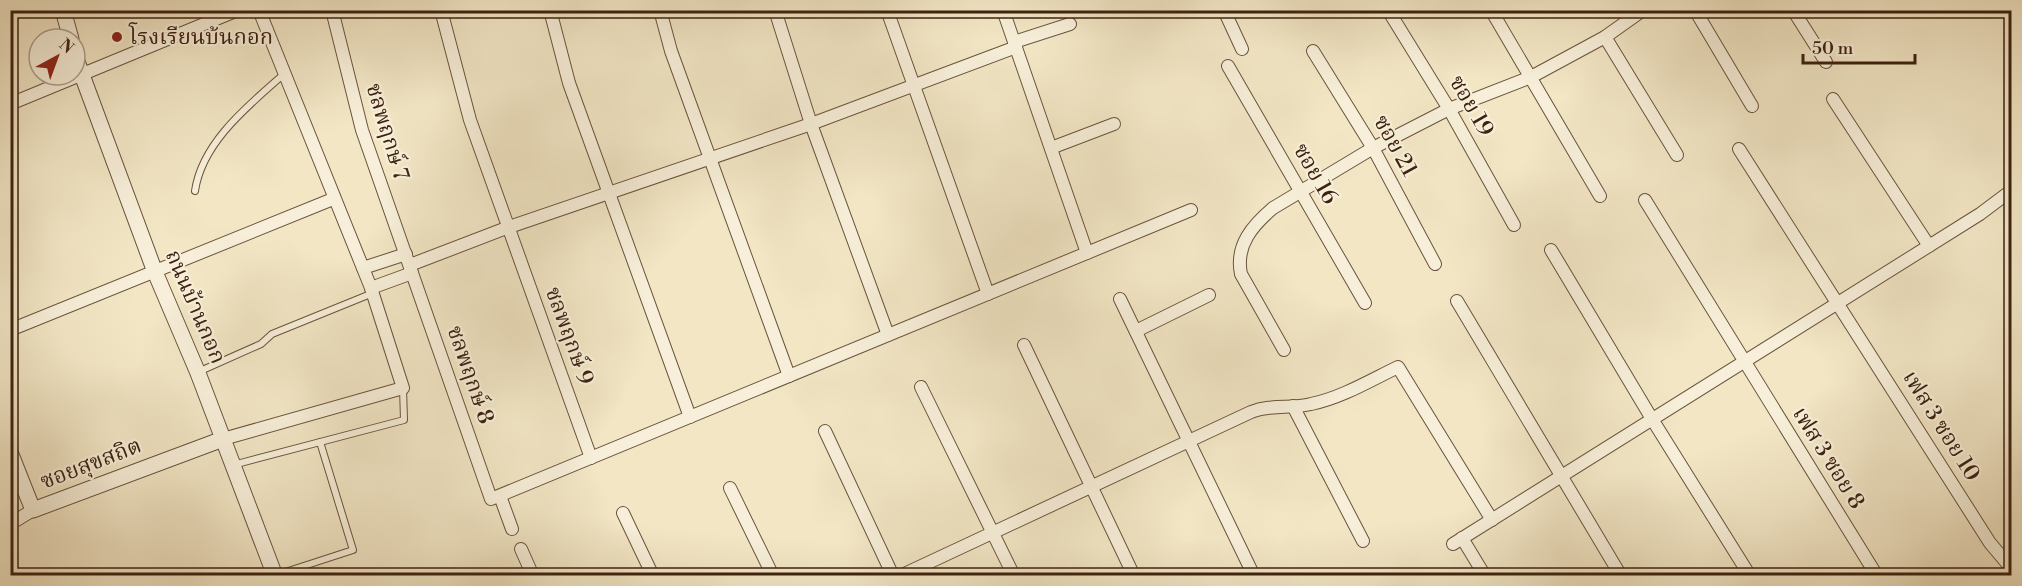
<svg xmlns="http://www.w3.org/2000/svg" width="2022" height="586" font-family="'Libre Bodoni','Noto Serif Thai',serif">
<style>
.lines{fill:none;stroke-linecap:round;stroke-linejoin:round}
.service-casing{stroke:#6a533d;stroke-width:8}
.minor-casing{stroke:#6a533d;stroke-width:14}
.tertiary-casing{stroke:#6a533d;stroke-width:17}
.service{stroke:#f7efd9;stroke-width:6}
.minor{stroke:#f7efd9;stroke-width:12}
.tertiary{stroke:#f7efd9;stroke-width:15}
.poi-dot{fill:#8f2418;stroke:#f7efd9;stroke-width:2}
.labels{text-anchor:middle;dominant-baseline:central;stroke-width:4.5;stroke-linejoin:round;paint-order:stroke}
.poi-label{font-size:22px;fill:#3d2210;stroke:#f7efd9;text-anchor:start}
.street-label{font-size:22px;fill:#3d2210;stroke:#f7efd9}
</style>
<rect width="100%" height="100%" fill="#f2e6c5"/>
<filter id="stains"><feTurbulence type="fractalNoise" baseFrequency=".00333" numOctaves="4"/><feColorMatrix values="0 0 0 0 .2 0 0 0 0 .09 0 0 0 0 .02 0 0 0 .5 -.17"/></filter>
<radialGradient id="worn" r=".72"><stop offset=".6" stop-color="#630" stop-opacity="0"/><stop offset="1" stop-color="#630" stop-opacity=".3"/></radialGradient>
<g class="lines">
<defs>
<g id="service">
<path d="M195,191c7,-49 54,-86 89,-117"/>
<polyline points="198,372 261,344 272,334 373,293"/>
<polyline points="233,465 404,420 403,388"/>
<polyline points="276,575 353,550 320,442"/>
</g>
<g id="minor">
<polyline points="332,10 362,130 491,499 1191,210"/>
<polyline points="441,10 470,120 591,458"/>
<polyline points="550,10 569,83 690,417"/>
<polyline points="660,10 671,51 789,376"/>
<polyline points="775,10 811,124 888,335"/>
<polyline points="887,10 988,294"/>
<polyline points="1003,10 1087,253"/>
<polyline points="1224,10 1242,49"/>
<polyline points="1388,10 1449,109 1514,225"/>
<polyline points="1491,10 1600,196"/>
<polyline points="1695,10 1752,106"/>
<polyline points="1793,10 1826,62"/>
<polyline points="1605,37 1677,155"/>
<polyline points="1014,42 1070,24"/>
<polyline points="1313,51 1373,148 1435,264"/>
<polyline points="1228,66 1365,303"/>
<polyline points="1833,99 1929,246"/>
<polyline points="10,104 238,10"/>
<polyline points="1051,148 1114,124"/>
<polyline points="1739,149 1990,543 2012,569"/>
<polyline points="1645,200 1877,576"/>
<polyline points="1551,250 1652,419 1750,576"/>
<polyline points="410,265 509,227 811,124 1016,47"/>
<polyline points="363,268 406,254"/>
<polyline points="371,288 412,273"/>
<polyline points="1120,299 1254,576"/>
<polyline points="1457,301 1621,576"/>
<polyline points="10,330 333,199"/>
<polyline points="1136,331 1209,295"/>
<polyline points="1024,345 1134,576"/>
<path d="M1284,350l-43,-76c-6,-29 12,-49 32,-66l100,-60 76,-39 82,-32 74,-40 38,-27"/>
<polyline points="921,387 1014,576"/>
<polyline points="1293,406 1363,541"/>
<polyline points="825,431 893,576"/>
<polyline points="223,439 403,388 371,288 259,10"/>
<polyline points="730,488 773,576"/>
<polyline points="500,496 512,529"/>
<polyline points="623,513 653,576"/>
<polyline points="10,524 33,510"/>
<polyline points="1462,538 1485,576"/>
<polyline points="1453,544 1980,214 2012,190"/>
<polyline points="521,549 533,576"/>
<path d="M900,576l351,-164c21,-8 39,-3 60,-8 30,-6 60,-24 87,-37l94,153"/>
</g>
<g id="tertiary">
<polyline points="63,10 71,39"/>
<polyline points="75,56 155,272 198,373 275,576"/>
<polyline points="10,452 33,510 223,439"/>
</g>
</defs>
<use href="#service" class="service-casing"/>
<use href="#minor" class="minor-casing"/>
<use href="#tertiary" class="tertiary-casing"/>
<use href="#service" class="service"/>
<use href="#minor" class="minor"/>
<use href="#tertiary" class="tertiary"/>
</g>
<circle class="poi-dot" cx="117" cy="37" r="6"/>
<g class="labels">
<g class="poi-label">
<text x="129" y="37">โรงเรียนบ้นกอก</text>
</g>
<g class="street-label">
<text transform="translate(1471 106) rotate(60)">ซอย 19</text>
<text transform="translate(387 132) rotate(73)">ชลพฤกษ์ 7</text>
<text transform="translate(1395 146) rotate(61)">ซอย 21</text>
<text transform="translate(1315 174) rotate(60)">ซอย 16</text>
<text transform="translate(195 307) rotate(67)">ถนนบ้านกอก</text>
<text transform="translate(569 336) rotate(70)">ชลพฤกษ์ 9</text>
<text transform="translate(470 375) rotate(71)">ชลพฤกษ์ 8</text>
<text transform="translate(1941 426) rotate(58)">เฟส 3 ซอย 10</text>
<text transform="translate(1828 458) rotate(58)">เฟส 3 ซอย 8</text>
<text transform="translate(91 464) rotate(-21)">ซอยสุขสถิต</text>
</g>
</g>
<rect width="2022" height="586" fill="none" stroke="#f2e6c5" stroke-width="36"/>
<rect x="12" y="12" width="1998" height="562" fill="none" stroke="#3d2210" stroke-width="3"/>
<rect x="18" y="18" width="1986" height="550" fill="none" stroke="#3d2210" stroke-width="1.5"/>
<g transform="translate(57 57) rotate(41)"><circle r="28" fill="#f7efd9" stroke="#ad9d89" stroke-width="1.5"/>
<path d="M0-4.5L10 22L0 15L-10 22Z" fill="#8f2418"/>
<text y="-9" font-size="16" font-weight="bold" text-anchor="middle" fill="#3d2210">N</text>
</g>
<path d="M1803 54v9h112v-9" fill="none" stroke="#3d2210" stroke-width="3"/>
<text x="1812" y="54" font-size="18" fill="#3d2210" stroke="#f7efd9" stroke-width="4.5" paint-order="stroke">50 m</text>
<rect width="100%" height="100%" filter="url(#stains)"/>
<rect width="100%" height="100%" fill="url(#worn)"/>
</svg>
